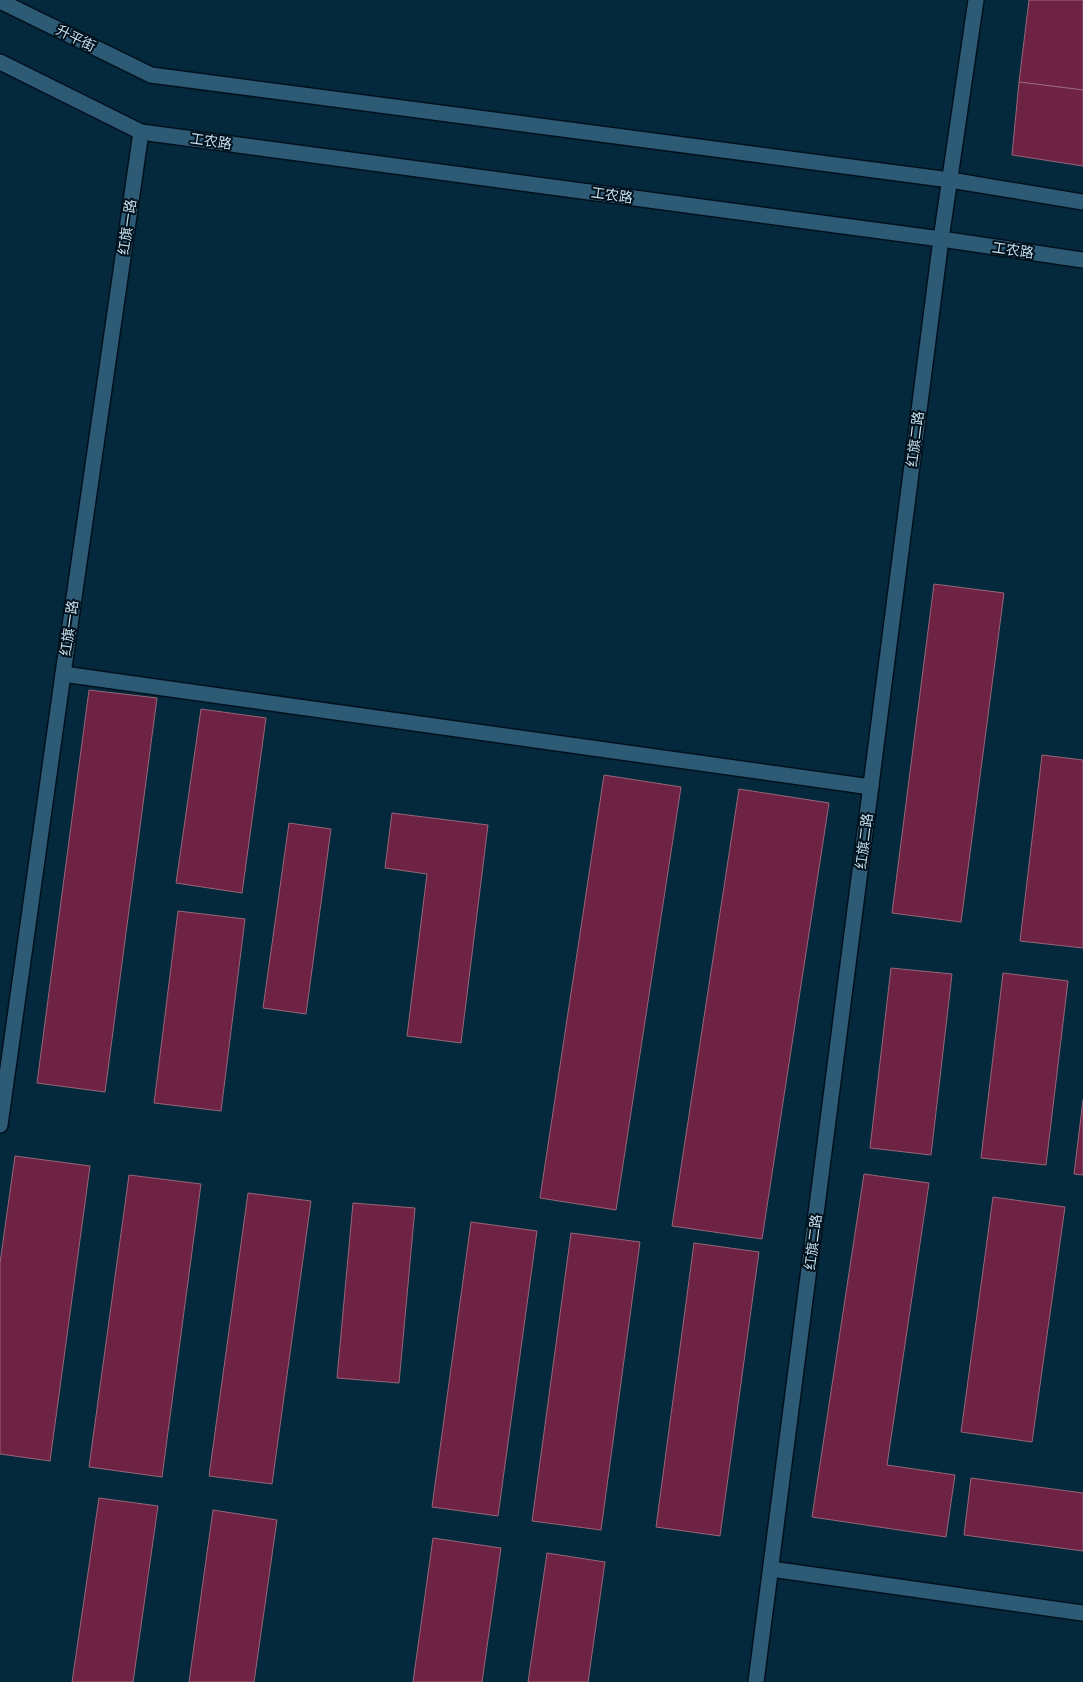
<svg xmlns="http://www.w3.org/2000/svg" width="1083" height="1682" font-family="'Source Serif 4','Noto Sans SC',serif">
<style>
.building{fill:#6e2244;stroke:#966677}
.lines{fill:none;stroke-linecap:round;stroke-linejoin:round}
.street-casing{stroke:#00111e;stroke-width:18}
.secondary-casing{stroke:#00111e;stroke-width:18}
.street{stroke:#2d5a75;stroke-width:15}
.secondary{stroke:#2d5a75;stroke-width:15}
.labels{text-anchor:middle;dominant-baseline:central;stroke-width:4;stroke-linejoin:round;paint-order:stroke}
.street-label{font-size:14px;fill:#c6deed;stroke:#01111b}
</style>
<rect width="100%" height="100%" fill="#05293c"/>
<g class="building">
<polygon points="1029,0 1083,0 1083,90 1019,82"/>
<polygon points="1019,82 1083,90 1083,166 1012,155"/>
<polygon points="934,584 1004,593 961,922 892,913"/>
<polygon points="89,690 157,698 105,1092 37,1083"/>
<polygon points="201,709 266,718 242,893 176,883"/>
<polygon points="1042,755 1083,760 1083,948 1020,941"/>
<polygon points="604,775 681,787 616,1210 540,1198"/>
<polygon points="739,789 829,803 762,1239 672,1226"/>
<polygon points="392,813 488,825 461,1043 407,1036 427,874 385,868"/>
<polygon points="289,823 331,829 306,1014 263,1008"/>
<polygon points="178,911 245,919 221,1111 154,1103"/>
<polygon points="891,968 952,974 931,1155 870,1148"/>
<polygon points="1003,973 1068,981 1046,1165 981,1158"/>
<polygon points="1083,1100 1083,1175 1074,1174"/>
<polygon points="15,1156 90,1166 50,1461 0,1454 0,1263"/>
<polygon points="864,1174 929,1183 887,1465 955,1475 946,1537 812,1517"/>
<polygon points="129,1175 201,1184 162,1477 89,1467"/>
<polygon points="248,1193 311,1201 272,1484 209,1476"/>
<polygon points="993,1197 1065,1207 1032,1442 961,1432"/>
<polygon points="353,1203 415,1208 399,1383 337,1378"/>
<polygon points="471,1222 537,1231 498,1516 432,1507"/>
<polygon points="571,1233 640,1242 601,1530 532,1521"/>
<polygon points="694,1243 759,1252 720,1536 656,1527"/>
<polygon points="971,1478 1083,1493 1083,1551 964,1535"/>
<polygon points="99,1498 158,1506 133,1682 72,1682"/>
<polygon points="213,1510 277,1520 254,1682 189,1682"/>
<polygon points="433,1538 501,1548 482,1682 413,1682"/>
<polygon points="547,1553 605,1562 588,1682 528,1682"/>
</g>
<g class="lines">
<defs>
<g id="street">
<polyline points="63,674 871,787"/>
<polyline points="771,1569 1083,1613"/>
<polyline points="756,1682 941,239 976,0"/>
</g>
<g id="secondary">
<polyline points="0,1 151,75 950,180 1083,202"/>
<polyline points="0,62 141,132 941,239 1083,260"/>
<polyline points="0,1125 63,674 141,132"/>
</g>
</defs>
<use href="#street" class="street-casing"/>
<use href="#secondary" class="secondary-casing"/>
<use href="#street" class="street"/>
<use href="#secondary" class="secondary"/>
</g>
<g class="labels">
<g class="street-label">
<text transform="translate(76 38) rotate(26)">升平街</text>
<text transform="translate(211 141) rotate(8)">工农路</text>
<text transform="translate(612 195) rotate(8)">工农路</text>
<text transform="translate(127 227) rotate(-82)">红旗一路</text>
<text transform="translate(1013 250) rotate(8)">工农路</text>
<text transform="translate(915 439) rotate(-83)">红旗二路</text>
<text transform="translate(69 628) rotate(-82)">红旗一路</text>
<text transform="translate(864 841) rotate(-83)">红旗二路</text>
<text transform="translate(813 1242) rotate(-83)">红旗二路</text>
</g>
</g>
</svg>
